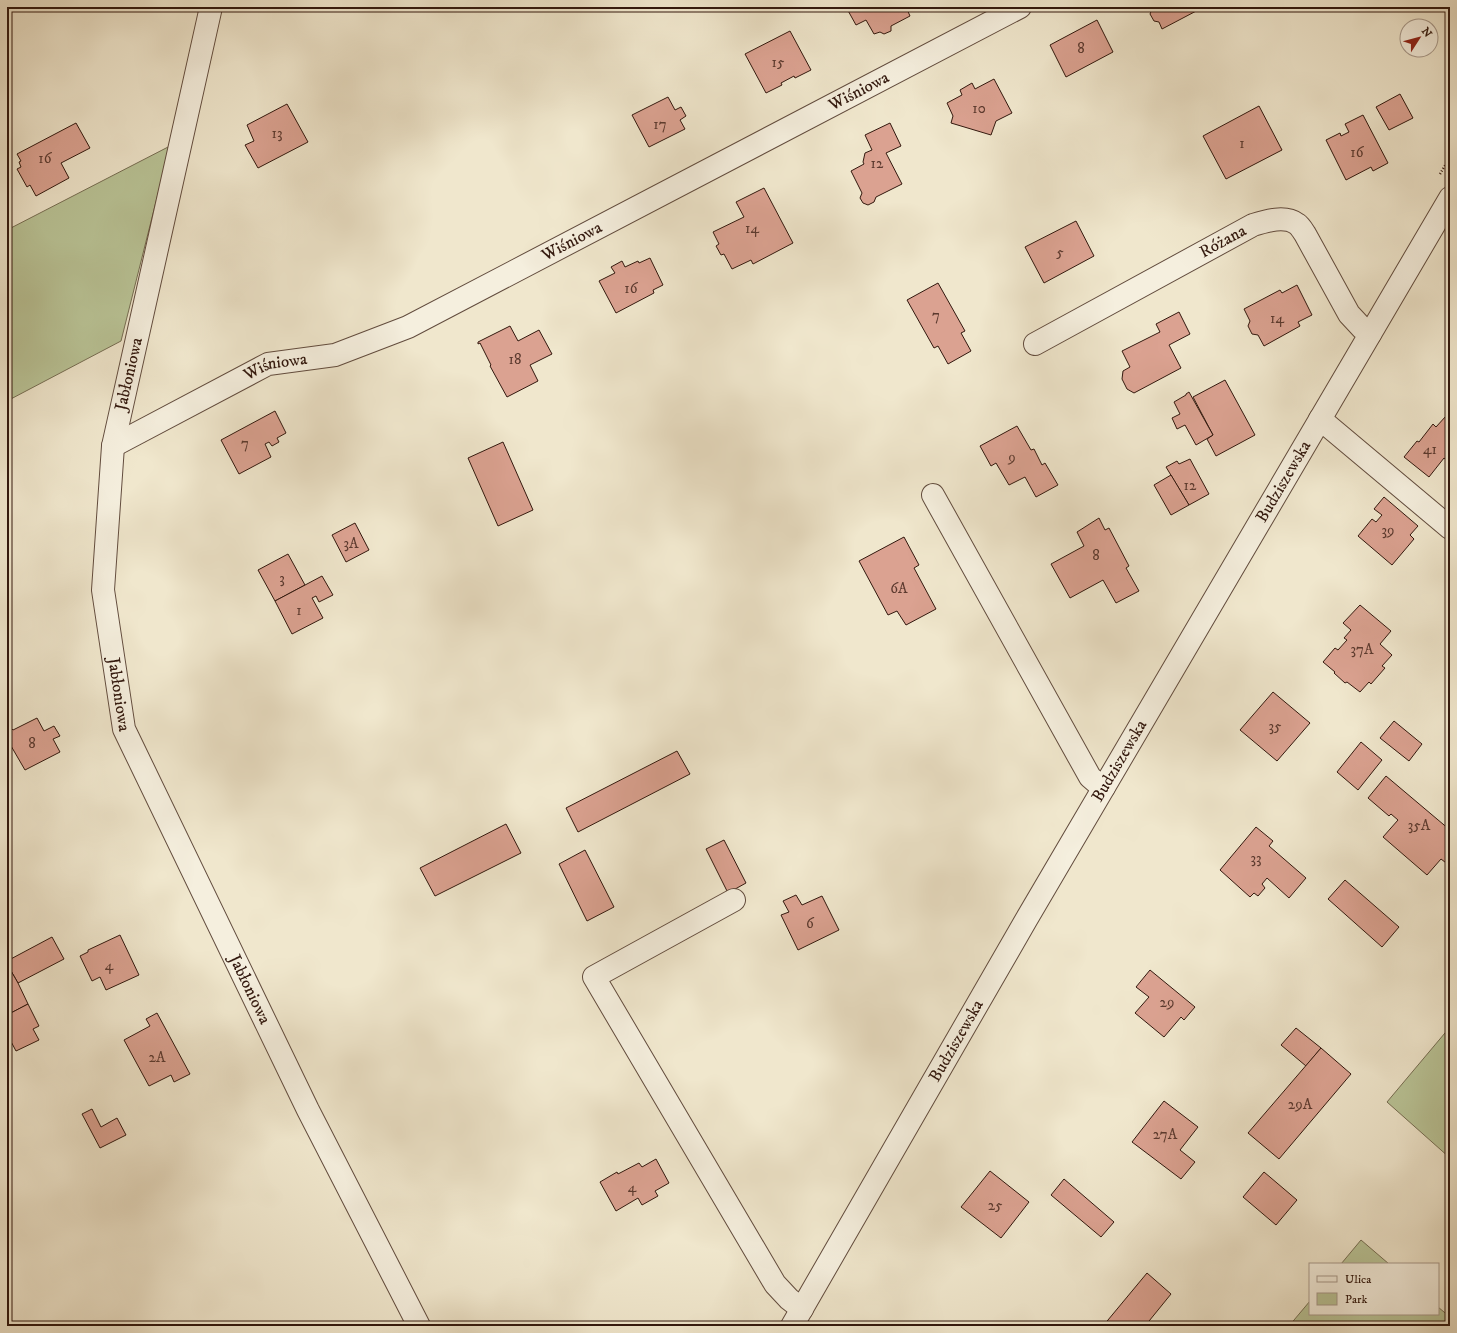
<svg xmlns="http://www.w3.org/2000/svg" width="1457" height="1333" font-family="'IM FELL DW Pica',serif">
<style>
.green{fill:#bac598;stroke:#766e53}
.building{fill:#dba291;stroke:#32180e}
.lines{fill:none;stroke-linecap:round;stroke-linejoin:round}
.minor-casing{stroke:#624c3e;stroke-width:24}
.path{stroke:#32180e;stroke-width:2.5;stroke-dasharray:1 2;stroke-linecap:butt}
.minor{stroke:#f5efde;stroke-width:22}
.labels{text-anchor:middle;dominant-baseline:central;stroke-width:3;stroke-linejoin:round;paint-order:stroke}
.number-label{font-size:15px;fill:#5c3a2f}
.street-label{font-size:17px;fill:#32180e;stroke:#f5efde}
</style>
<rect width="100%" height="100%" fill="#f0e7cd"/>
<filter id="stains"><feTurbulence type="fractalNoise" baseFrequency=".005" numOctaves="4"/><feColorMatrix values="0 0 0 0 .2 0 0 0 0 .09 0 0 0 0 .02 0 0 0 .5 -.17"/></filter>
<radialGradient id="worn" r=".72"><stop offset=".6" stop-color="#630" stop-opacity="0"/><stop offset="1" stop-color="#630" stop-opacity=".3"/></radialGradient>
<g class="green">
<polygon points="170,146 121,341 7,401 7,230"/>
<polygon points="1450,1027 1450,1158 1387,1102"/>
<polygon points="1361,1240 1389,1264 1341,1264"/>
<polygon points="1310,1301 1310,1314 1438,1314 1438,1307 1450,1317 1450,1326 1289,1326"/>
</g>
<g class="building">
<polygon points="846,7 906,7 910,16 891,26 891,31 884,34 880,32 874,34 866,20 856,25"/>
<polygon points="1151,7 1199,7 1200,9 1162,29 1159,22 1154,21 1150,14 1152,9"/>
<polygon points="1097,20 1113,52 1066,77 1050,45"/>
<polygon points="790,31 811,70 795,78 794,76 781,83 782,85 766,93 745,54"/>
<polygon points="994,79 1012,113 996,121 991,135 951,123 953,116 947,103 962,95 960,90 972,83 975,89"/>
<polygon points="1400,94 1413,118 1389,130 1376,107"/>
<polygon points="668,97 675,110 681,107 686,116 680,120 685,129 649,147 632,115"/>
<polygon points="287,104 308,142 258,168 245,145 254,141 247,125"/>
<polygon points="1259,106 1282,150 1226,179 1203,136"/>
<polygon points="1363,115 1388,163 1373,171 1371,167 1346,180 1326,140 1340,133 1341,136 1349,132 1345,124"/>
<polygon points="76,123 90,148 61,163 69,178 36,196 30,185 27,187 17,169 21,167 19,162 21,161 17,154"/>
<polygon points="890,123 901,146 886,153 902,184 876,197 874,202 868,205 863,203 860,198 862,193 851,171 864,164 863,162 865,153 872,150 865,135"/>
<polygon points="764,188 793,243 753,264 751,260 732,269 724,254 721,255 716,246 719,244 713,232 744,217 736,202"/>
<polygon points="1076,221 1094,256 1044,283 1025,247"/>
<polygon points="650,258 663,285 653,290 654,293 616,313 599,281 615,273 611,267 622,261 625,267 638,261 639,263"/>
<polygon points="938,283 965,331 961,333 971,351 948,364 938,346 934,348 907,300"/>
<polygon points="1297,285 1312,315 1298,322 1300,326 1264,346 1258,335 1252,334 1248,326 1250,321 1244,309 1280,290 1282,293"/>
<polygon points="1179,312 1190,334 1169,345 1181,368 1134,393 1127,389 1122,379 1123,371 1130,367 1122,351 1160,332 1156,324"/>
<polygon points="510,326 518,341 539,330 552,354 530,365 538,381 507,397 490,366 491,365 480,343 478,344 478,342"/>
<polygon points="1225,380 1255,435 1216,456 1207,439 1213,435 1193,397"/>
<polygon points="1189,392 1213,435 1196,445 1185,425 1177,429 1172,418 1180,414 1174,402 1186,395 1186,394"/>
<polygon points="275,411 286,433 277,438 279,442 272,446 269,442 265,444 271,457 239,474 221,440"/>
<polygon points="1446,416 1450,420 1450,463 1444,458 1429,477 1404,457 1417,441 1419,442 1433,424 1436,427"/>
<polygon points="1017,426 1031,450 1034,449 1042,465 1045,463 1058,485 1036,497 1025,477 1009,485 996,463 991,466 980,446"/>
<polygon points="503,442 533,510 498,526 468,458"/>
<polygon points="1190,459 1209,494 1189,505 1166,467 1177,461 1179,464"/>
<polygon points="1171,475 1189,505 1171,515 1154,485"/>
<polygon points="1384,497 1418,526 1410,535 1414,539 1392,565 1358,536 1372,519 1376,522 1382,515 1374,509"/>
<polygon points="1099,518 1105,530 1109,528 1129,566 1126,568 1139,591 1116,603 1103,580 1070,598 1051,564 1084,546 1077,532"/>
<polygon points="355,523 369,550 346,562 332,535"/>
<polygon points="904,537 919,565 914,568 936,609 906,625 897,611 888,615 859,561"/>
<polygon points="288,554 305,585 275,601 258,570"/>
<polygon points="322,576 333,595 319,602 316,596 312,598 323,618 292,634 275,601"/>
<polygon points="1360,605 1391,631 1380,644 1392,655 1382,666 1385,668 1371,684 1369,682 1360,692 1347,682 1345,683 1334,673 1335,672 1323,662 1335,648 1338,650 1347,640 1344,638 1351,630 1343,623"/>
<polygon points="1273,692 1310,723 1277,761 1240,730"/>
<polygon points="37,718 44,731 54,726 60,736 53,739 60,752 25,770 7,739 7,731 12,729 13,730"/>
<polygon points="1394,721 1422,744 1409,761 1380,738"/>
<polygon points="1361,742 1382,760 1358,790 1337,772"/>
<polygon points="677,751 690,774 578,832 566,808"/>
<polygon points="1386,776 1450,830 1450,866 1441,859 1427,875 1383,837 1398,820 1391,814 1389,816 1368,798"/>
<polygon points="506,824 521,853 435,896 420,868"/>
<polygon points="1256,827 1273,841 1269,846 1306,878 1289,898 1267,878 1262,884 1265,888 1258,896 1254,893 1250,897 1220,870"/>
<polygon points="724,840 746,883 728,893 706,849"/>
<polygon points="585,850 614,907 587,921 559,864"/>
<polygon points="1345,880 1399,927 1382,947 1328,899"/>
<polygon points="796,895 802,905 822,896 839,930 798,950 781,915 789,912 783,901"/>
<polygon points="120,935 139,975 106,990 100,977 92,981 80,956 88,952 88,950"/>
<polygon points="52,937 64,959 18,983 7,964 7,961"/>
<polygon points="7,964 18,983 28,1004 7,1015"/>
<polygon points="1150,970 1195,1007 1184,1020 1181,1017 1164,1037 1135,1013 1149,997 1136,987"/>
<polygon points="28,1004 39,1026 33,1029 39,1040 16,1051 7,1034 7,1015"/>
<polygon points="157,1013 190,1074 174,1082 171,1075 149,1086 124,1040 150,1026 146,1019"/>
<polygon points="1296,1028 1321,1048 1306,1066 1281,1045"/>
<polygon points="1321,1048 1351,1074 1279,1159 1248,1133"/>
<polygon points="1164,1101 1198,1127 1180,1150 1195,1162 1181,1179 1132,1142"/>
<polygon points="92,1109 101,1127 117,1118 126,1135 100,1148 82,1114"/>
<polygon points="656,1159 669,1183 655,1191 658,1196 642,1205 638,1198 616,1211 600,1182 617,1172 618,1174 639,1163 642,1167"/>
<polygon points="990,1171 1029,1202 1001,1238 961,1207"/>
<polygon points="1264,1172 1297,1200 1276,1225 1243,1197"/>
<polygon points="1064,1179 1114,1222 1101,1237 1051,1195"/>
<polygon points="1147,1273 1171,1294 1145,1326 1103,1326"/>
</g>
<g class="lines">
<defs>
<g id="minor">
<path id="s1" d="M211,7l-98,439 -10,144 21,139 184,381 111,216"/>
<path id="s2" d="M1035,344l218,-119c13,-4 32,-10 44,-1 3,2 6,7 8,10l44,80 13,14 8,6"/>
<polyline points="1320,419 1450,528"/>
<path id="s3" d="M113,446l155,-82 67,-9 73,-28 612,-320"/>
<polyline points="933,495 1090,777 1097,783 1104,787"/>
<polyline points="734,900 594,977 775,1284 789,1299 802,1309"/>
<path id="s4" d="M792,1326l234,-406 424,-722"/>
</g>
</defs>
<use href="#minor" class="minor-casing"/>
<polyline class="path" points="1440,174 1450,157"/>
<use href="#minor" class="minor"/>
</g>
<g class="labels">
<g class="number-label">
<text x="1081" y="48">8</text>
<text x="778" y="62">15</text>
<text x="979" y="108">10</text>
<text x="660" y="124">17</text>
<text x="277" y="133">13</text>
<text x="1242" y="143">1</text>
<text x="1357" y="152">16</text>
<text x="45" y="158">16</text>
<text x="877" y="163">12</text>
<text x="752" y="228">14</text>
<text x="1060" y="252">5</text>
<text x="631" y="288">16</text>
<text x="936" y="315">7</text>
<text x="1277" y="318">14</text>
<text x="515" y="359">18</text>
<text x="245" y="443">7</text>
<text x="1430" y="449">41</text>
<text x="1012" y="457">9</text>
<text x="1190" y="485">12</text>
<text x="1388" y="530">39</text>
<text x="351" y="543">3A</text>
<text x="1096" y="555">8</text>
<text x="282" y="578">3</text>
<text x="899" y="588">6A</text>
<text x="299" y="610">1</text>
<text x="1362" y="649">37A</text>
<text x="1275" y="726">35</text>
<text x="32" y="743">8</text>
<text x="1419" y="825">35A</text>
<text x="1256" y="858">33</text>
<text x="810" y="923">6</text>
<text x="109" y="965">4</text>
<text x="1167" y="1002">29</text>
<text x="157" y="1057">2A</text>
<text x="1300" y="1104">29A</text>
<text x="1165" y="1134">27A</text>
<text x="632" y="1187">4</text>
<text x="995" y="1205">25</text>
</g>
<g class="street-label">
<text stroke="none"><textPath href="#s3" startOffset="830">Wiśniowa</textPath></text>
<text stroke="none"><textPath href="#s3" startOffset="506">Wiśniowa</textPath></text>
<text stroke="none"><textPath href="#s2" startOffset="214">Różana</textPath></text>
<text stroke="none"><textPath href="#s3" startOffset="182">Wiśniowa</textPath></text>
<text transform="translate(129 374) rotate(-77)">Jabłoniowa</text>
<text stroke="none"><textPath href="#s4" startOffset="977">Budziszewska</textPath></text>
<text stroke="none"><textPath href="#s1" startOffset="700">Jabłoniowa</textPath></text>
<text stroke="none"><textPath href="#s4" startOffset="653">Budziszewska</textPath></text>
<text stroke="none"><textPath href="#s1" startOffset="1024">Jabłoniowa</textPath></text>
<text stroke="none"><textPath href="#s4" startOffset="329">Budziszewska</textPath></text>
</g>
</g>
<rect width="1457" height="1333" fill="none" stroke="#f0e7cd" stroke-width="24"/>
<rect x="8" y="8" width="1441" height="1317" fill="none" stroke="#32180e" stroke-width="2"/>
<rect x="12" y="12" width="1433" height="1309" fill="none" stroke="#32180e"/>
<rect x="1309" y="1263" width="130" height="52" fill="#f5efde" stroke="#a7998b"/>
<rect x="1317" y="1276" width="20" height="6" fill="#f5efde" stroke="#a7998b"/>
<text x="1345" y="1283" font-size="12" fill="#32180e">Ulica</text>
<rect x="1317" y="1293" width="20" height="12" fill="#bac598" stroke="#a7998b"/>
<text x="1345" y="1303" font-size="12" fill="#32180e">Park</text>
<g transform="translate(1419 38) rotate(54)"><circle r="19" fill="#f5efde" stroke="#a7998b"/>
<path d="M0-3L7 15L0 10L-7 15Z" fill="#8f2418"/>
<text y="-6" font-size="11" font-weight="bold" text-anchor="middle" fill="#32180e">N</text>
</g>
<rect width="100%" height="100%" filter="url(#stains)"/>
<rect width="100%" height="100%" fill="url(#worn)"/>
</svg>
